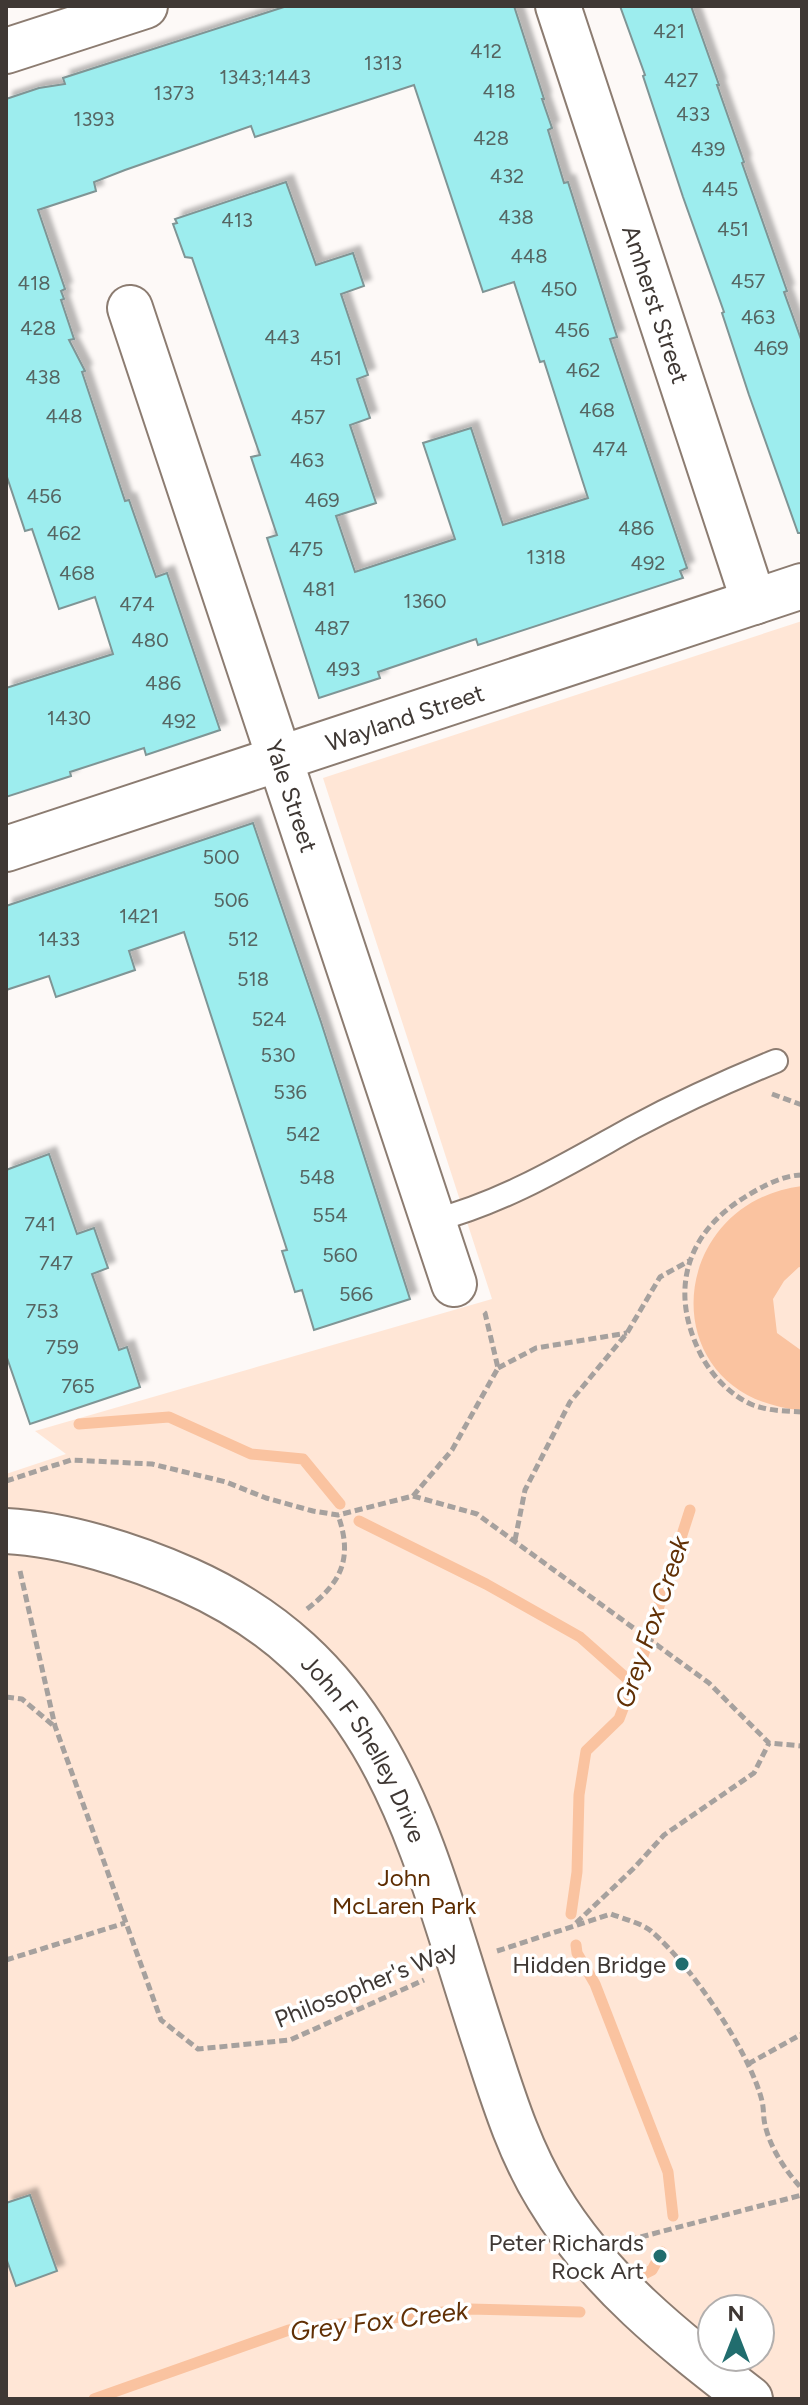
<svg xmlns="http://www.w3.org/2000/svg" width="808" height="2405" font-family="Figtree,sans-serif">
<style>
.green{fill:#ffe6d6;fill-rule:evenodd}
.water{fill:#fac3a0}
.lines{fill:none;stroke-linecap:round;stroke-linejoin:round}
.stream{stroke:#fac3a0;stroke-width:11}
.building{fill:#9dedee;stroke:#7f9595;stroke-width:2;filter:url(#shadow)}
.service-casing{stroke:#8c7c71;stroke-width:26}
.minor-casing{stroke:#8c7c71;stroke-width:48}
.path{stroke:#a6a19e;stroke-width:5;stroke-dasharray:8 4;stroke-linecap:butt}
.service{stroke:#fff;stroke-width:22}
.minor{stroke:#fff;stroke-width:44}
.poi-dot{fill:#216d6e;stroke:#fff;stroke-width:3}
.labels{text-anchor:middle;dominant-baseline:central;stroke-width:7;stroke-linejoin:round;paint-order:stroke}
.number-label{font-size:20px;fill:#566562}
.street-label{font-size:24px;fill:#3f3834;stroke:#fff}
.park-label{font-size:24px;fill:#5d2c01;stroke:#fff}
.poi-label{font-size:24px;fill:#3f3834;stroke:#fff;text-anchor:end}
.water-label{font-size:26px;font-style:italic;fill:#613005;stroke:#fff}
</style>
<defs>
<filter id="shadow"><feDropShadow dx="7" dy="-7" stdDeviation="2" flood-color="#0004"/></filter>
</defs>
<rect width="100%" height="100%" fill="#fdf9f7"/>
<path class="green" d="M802,621v1778h-796v-925l60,-20 -31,-23 457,-132 -169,-521zM712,2309h48v48h-48z"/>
<path class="water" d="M802,1186v82l-3,-1 -15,14 -11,18 4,34 25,18v58l-3,1c-148,-15 -134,-207 3,-224z"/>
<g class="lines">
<g class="stream">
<polyline points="79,1424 169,1417 251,1454 303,1459 340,1504"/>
<polyline points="359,1521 486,1584 580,1637 633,1684"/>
<polyline points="571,1914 577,1872 579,1795 586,1751 619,1719 641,1662 690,1510"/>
<polyline points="576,1945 577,1953 595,1984 668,2172 673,2216"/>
<polyline points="646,2273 652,2270 662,2252"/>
<polyline points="94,2399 289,2330 469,2309 580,2312"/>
</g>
</g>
<g class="building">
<polygon points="287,6 514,6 544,99 542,99 552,128 548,130 564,183 568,182 617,337 610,339 687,568 680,571 683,578 478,645 476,639 378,672 380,678 319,698 267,538 277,535 251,457 260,455 192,258 185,257 173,224 177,223 175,219 286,182 316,265 353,253 364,286 341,294 368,375 357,379 370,418 350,425 376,503 336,516 355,572 455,539 423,443 471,428 503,525 588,498 544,361 540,362 514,282 483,292 414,85 255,137 251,126 125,170 94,182 96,191 38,210 65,289 61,291 64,299 61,300 74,339 69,340 85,371 82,372 125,501 129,500 156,577 167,573 220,730 146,755 144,748 70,772 71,776 6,797 6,688 113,654 95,597 59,609 32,529 25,531 6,474 6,99 39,88 65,84 63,78"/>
<polygon points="620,6 691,6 719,85 717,85 744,162 742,163 787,291 784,292 802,342 802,533 798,533 749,395 722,313 724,312 683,197 643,76 645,75"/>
<polygon points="253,823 321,1022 410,1299 314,1330 302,1290 295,1292 282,1251 287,1250 184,932 129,951 135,970 56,997 49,976 6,990 6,906"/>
<polygon points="49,1154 77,1234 94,1228 108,1268 92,1274 119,1350 127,1347 140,1387 30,1424 6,1355 6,1170"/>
<polygon points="30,2195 57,2271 16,2286 6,2258 6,2203"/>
</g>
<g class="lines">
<defs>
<path id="service" d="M432,1221c73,-19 135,-57 200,-93 47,-25 95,-47 144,-67"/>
<g id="minor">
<path id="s1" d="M558,6l196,596"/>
<polyline points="6,51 145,6"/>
<path id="s2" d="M130,308l324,976"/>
<path id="s3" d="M6,849l796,-263"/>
<path id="s4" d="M6,1531c60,3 128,25 182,49 205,92 234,273 298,465 17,52 33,105 62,152 50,84 126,143 202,202"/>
</g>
</defs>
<use href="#service" class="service-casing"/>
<use href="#minor" class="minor-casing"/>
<g class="path">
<polyline points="772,1094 802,1105"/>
<path d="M802,1175c-19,0 -41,12 -57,22 -60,37 -76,95 -44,158 11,21 30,41 52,50 16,6 33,6 49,7"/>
<polyline points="498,1368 536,1348 627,1333"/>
<polyline points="6,1481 71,1460 152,1464 226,1482 266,1498 313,1511 338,1515 413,1496 477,1514 709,1683 769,1743 802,1746"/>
<polyline points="413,1496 452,1450 498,1368 485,1313 482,1310"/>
<polyline points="515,1540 525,1490 570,1402 627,1333 660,1277 689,1261"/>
<polyline points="20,1571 55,1726 161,2020 198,2049 290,2040 424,1980"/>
<path d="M307,1609c35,-27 46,-51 31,-94"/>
<polyline points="6,1697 22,1699 54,1726"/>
<polyline points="576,1923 634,1868 664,1835 754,1773 769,1743"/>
<path d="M497,1951l114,-37c13,5 30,9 40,17 39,33 99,121 111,170 2,8 1,16 3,24 6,25 21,46 37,64"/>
<polyline points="6,1960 125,1923"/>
<polyline points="748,2064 802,2034"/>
<polyline points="629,2240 802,2195"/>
</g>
<use href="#service" class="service"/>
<use href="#minor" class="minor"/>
</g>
<g class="poi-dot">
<circle cx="682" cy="1964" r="8"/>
<circle cx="660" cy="2256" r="8"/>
</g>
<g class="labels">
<g class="number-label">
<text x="669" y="31">421</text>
<text x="486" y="51">412</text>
<text x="383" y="63">1313</text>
<text x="265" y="77">1343;1443</text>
<text x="681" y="80">427</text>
<text x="499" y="91">418</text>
<text x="174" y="93">1373</text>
<text x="693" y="114">433</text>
<text x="94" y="119">1393</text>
<text x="491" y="138">428</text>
<text x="708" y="149">439</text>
<text x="507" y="176">432</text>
<text x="720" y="189">445</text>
<text x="516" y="217">438</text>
<text x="237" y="220">413</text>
<text x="733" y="229">451</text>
<text x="529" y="256">448</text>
<text x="748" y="281">457</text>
<text x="34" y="283">418</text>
<text x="559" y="289">450</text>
<text x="758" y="317">463</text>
<text x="38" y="328">428</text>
<text x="572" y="330">456</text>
<text x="282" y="337">443</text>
<text x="771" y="348">469</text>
<text x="326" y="358">451</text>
<text x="583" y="370">462</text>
<text x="43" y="377">438</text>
<text x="597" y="410">468</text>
<text x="64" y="416">448</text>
<text x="308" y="417">457</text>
<text x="610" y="449">474</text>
<text x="307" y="460">463</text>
<text x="44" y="496">456</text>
<text x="322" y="500">469</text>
<text x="636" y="528">486</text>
<text x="64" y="533">462</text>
<text x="306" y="549">475</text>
<text x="546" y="557">1318</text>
<text x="648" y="563">492</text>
<text x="77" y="573">468</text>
<text x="319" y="589">481</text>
<text x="425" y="601">1360</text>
<text x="137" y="604">474</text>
<text x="332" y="628">487</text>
<text x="150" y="640">480</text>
<text x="343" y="669">493</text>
<text x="163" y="683">486</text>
<text x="69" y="718">1430</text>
<text x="179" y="721">492</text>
<text x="221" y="857">500</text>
<text x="231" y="900">506</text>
<text x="139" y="916">1421</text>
<text x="59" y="939">1433</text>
<text x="243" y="939">512</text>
<text x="253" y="979">518</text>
<text x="269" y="1019">524</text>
<text x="278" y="1055">530</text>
<text x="290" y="1092">536</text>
<text x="303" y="1134">542</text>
<text x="317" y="1177">548</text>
<text x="330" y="1215">554</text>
<text x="40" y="1224">741</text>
<text x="340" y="1255">560</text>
<text x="56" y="1263">747</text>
<text x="356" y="1294">566</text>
<text x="42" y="1311">753</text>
<text x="62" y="1347">759</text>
<text x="78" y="1386">765</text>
</g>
<g class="street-label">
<text stroke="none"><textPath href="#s1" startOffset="314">Amherst Street</textPath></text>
<text stroke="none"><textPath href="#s3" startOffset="420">Wayland Street</textPath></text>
<text stroke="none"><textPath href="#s2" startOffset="514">Yale Street</textPath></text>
<text stroke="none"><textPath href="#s4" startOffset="440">John F Shelley Drive</textPath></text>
<text transform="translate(366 1984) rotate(-22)">Philosopher's Way</text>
</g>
<g class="park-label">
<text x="404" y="1877">John<tspan x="404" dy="28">McLaren Park</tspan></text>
</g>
<g class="poi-label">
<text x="666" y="1964">Hidden Bridge</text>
<text x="644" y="2242">Peter Richards<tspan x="644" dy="28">Rock Art</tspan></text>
</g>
<g class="water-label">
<text transform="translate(652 1622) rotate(-71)">Grey Fox Creek</text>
<text transform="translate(379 2321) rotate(-7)">Grey Fox Creek</text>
</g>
</g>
<rect width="808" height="2405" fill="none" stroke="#3f3834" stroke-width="16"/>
<g transform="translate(736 2333)"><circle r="38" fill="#ffffff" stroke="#b2afae" stroke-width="2"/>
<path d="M0-6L14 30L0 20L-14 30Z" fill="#216d6e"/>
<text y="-12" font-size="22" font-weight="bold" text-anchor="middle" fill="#3f3834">N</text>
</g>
</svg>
